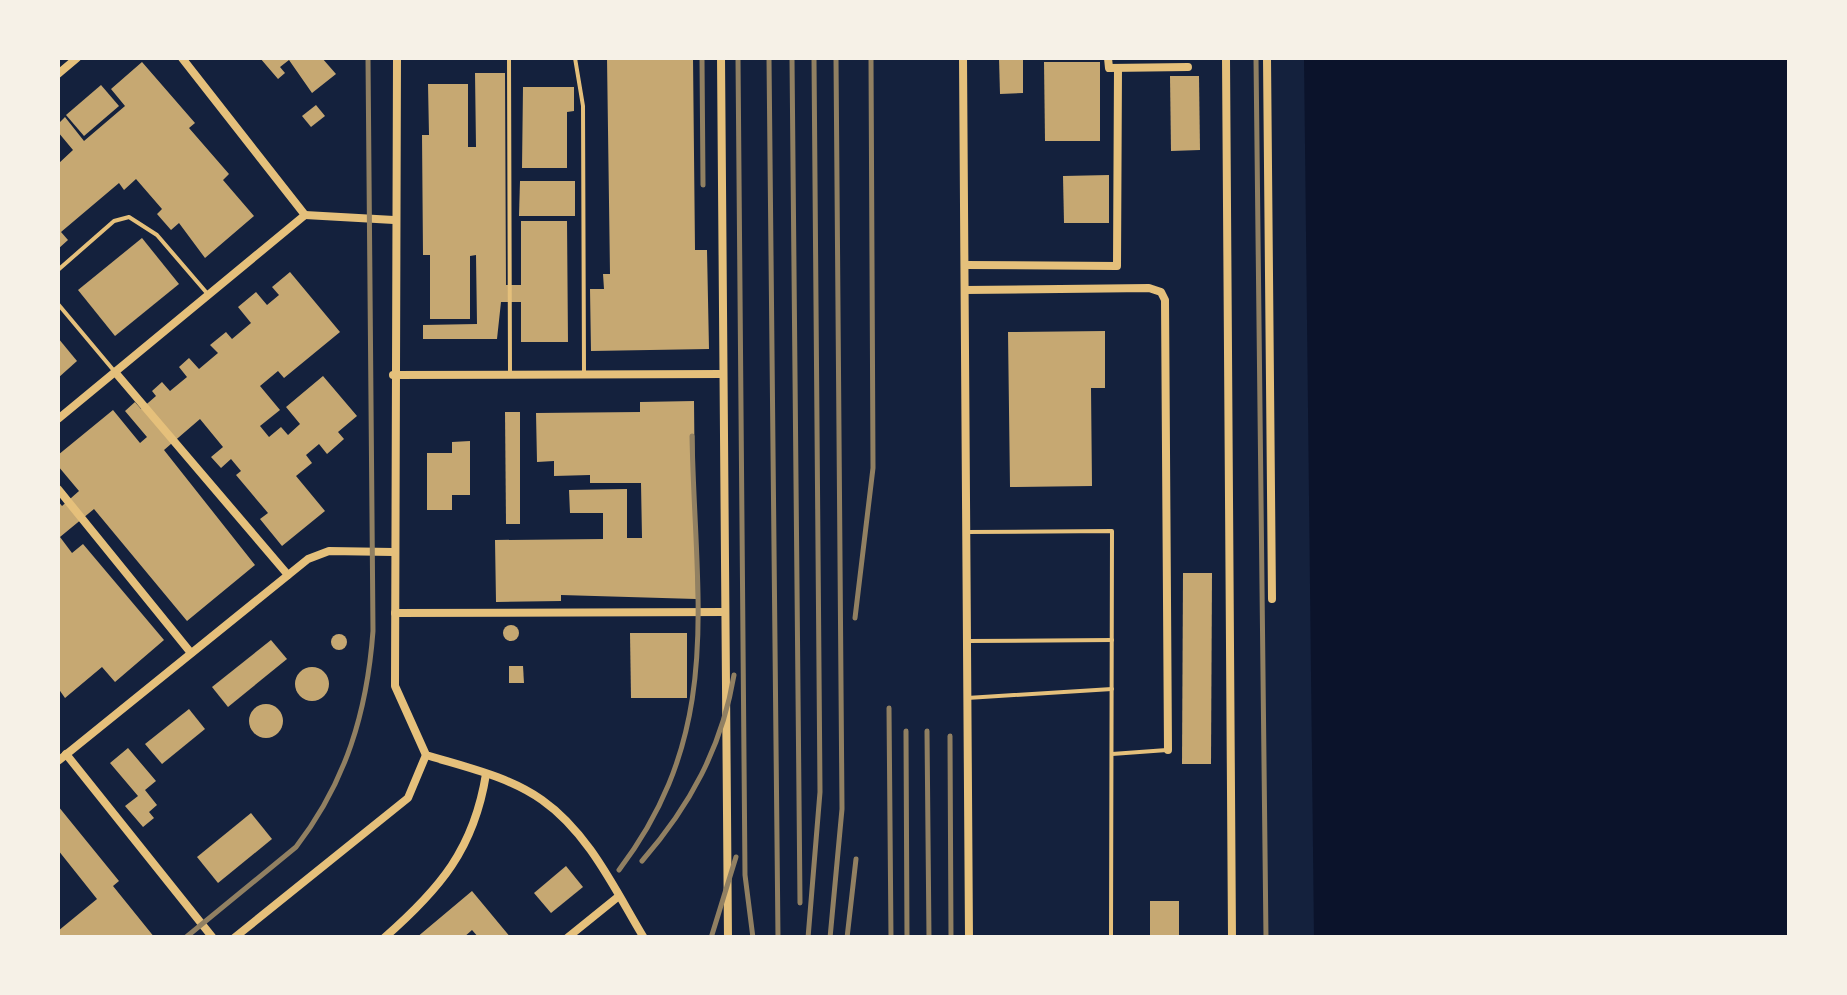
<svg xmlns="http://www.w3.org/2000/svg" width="1847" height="995" font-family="'Source Sans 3',sans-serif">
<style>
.water{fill:#0b132b}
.building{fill:#c6a872}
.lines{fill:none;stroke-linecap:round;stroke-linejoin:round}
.service{stroke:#e5c07b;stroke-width:4}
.minor{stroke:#e5c07b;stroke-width:8}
.rail{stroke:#918062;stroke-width:5}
</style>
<rect width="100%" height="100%" fill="#14213d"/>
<polygon class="water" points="1304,58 1789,58 1789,937 1314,937"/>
<g class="building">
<polygon points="260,58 322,58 336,74 312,93 289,60 280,67 285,73 278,79"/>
<polygon points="607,58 693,58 695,250 707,250 709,349 591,351 590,289 604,289 603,274 610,274"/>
<polygon points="999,58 1023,58 1023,93 1000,94"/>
<polygon points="142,62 195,123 189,128 229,174 223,180 254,216 205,258 179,223 171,230 157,214 162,209 136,179 124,190 119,183 61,232 68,240 58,249 58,164 73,150 58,132 58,124 65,117 84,141 125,106 111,89"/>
<polygon points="1044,62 1100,62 1100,141 1045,141"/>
<polygon points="475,73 505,73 506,285 521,285 521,221 567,221 568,342 521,342 521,302 501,302 497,339 423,339 423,325 477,324 476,255 470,256 470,319 430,319 430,255 423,255 422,135 429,135 428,84 468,84 468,147 476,147"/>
<polygon points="1170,76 1199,76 1200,150 1171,151"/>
<polygon points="101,85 119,106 84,136 66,115"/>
<polygon points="523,87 574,87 574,111 567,112 567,168 522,168"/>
<polygon points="316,105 325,116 311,127 302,116"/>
<polygon points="1109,175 1109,223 1064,223 1063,176"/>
<polygon points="520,181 575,181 575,216 519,216"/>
<polygon points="142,238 179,284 115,336 78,290"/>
<polygon points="290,272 340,332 284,378 278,371 260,386 280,410 260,426 269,437 281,427 288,435 300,424 286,407 323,376 357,416 338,432 344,439 327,454 319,444 306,455 312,463 296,476 325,511 282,546 260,519 268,513 236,475 241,471 231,459 221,468 211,457 223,447 200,419 164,450 255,565 187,621 94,509 60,537 72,553 83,544 164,640 115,682 102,667 65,698 58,688 58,501 62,506 79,491 58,466 58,455 113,410 140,443 147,437 125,411 135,402 141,409 156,396 152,391 162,382 170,391 187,377 179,367 189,358 199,369 218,353 210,345 226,332 232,339 251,323 238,307 256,292 267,305 279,295 272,287"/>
<polygon points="1105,331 1105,388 1091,388 1092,486 1010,487 1008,332"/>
<polygon points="58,338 77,361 58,378"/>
<polygon points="694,401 696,599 561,595 561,601 496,602 495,540 603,539 603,513 570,513 569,490 627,489 627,538 642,538 641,483 590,483 590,475 554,476 554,461 537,462 536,413 640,412 640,402"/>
<polygon points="505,412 520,412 520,524 506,524"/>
<polygon points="470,441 470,495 452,495 452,510 427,510 427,453 452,453 452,442"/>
<polygon points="1183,573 1212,573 1211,764 1182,764"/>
<circle cx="511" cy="633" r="8"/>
<polygon points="630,633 687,633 687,698 631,698"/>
<circle cx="339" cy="642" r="8"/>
<polygon points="271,640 287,659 228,707 212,687"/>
<polygon points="509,666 523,666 524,683 509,683"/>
<circle cx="312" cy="684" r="17"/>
<circle cx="266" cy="721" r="17"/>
<polygon points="189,709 205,729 162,764 145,744"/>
<polygon points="128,748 156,781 145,790 157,805 149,812 154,818 143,827 125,806 138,796 110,763"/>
<polygon points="58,806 119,881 113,886 155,938 58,938 58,931 97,899 58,850"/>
<polygon points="251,813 272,839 218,883 197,857"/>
<polygon points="566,866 583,887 551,913 534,893"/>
<polygon points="472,891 511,938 479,938 472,930 463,938 416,938"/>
<rect x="1150" y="901" width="29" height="37"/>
</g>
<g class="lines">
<g class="service">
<polyline points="509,58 510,373"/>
<polyline points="575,58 583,106 584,371"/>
<polyline points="58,270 114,221 129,217 157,235 206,292"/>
<polyline points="58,304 115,372"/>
<polyline points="966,532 1112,531 1111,938"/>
<polyline points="967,641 1112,640"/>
<polyline points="967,698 1112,689"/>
<polyline points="1112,754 1167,750"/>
</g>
<g class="minor">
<polyline points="182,58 305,215"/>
<path d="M397,58l-2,628 31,69c39,12 82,21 116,45 47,33 73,90 102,138"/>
<polyline points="721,58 728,938"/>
<polyline points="963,58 969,938"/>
<polyline points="1108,58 1109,68 1188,67"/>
<polyline points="1226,58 1232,938"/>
<polyline points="1267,58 1272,599"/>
<polyline points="58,74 77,58"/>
<polyline points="305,215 394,220"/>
<polyline points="965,265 1117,266 1118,68"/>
<polyline points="965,290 1149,288 1161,292 1165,300 1168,750"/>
<polyline points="115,372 288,575"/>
<polyline points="393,375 723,374"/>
<polyline points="58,419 305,215"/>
<polyline points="58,489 191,653"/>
<polyline points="395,613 725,612"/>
<polyline points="66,754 213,938"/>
<polyline points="58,761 308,559 329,551 393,552"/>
<polyline points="234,938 408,798 426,755"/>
<path d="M384,938c56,-49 90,-89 102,-164"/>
<polyline points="567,938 619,896"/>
</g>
<g class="rail">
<polyline points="702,58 703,185"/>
<polyline points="738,58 745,875 753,938"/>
<polyline points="769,58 778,938"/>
<polyline points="792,58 800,903"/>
<polyline points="1256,58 1266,938"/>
<polyline points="855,618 873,468 871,58"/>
<polyline points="889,708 891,938"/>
<polyline points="906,731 907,938"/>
<polyline points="927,731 929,938"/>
<polyline points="950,736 951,938"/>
<path d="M642,861c48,-55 80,-114 92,-186"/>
<path d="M619,870c106,-140 76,-269 73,-434"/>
<path d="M185,938l111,-91c50,-65 71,-135 77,-216l-5,-573"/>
<polyline points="711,938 736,857"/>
<polyline points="808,938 820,792 814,58"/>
<polyline points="830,938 842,809 836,58"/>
<polyline points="847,938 856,859"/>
</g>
</g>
<rect width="1847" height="995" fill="none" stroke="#f6f1e7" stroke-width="120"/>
</svg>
